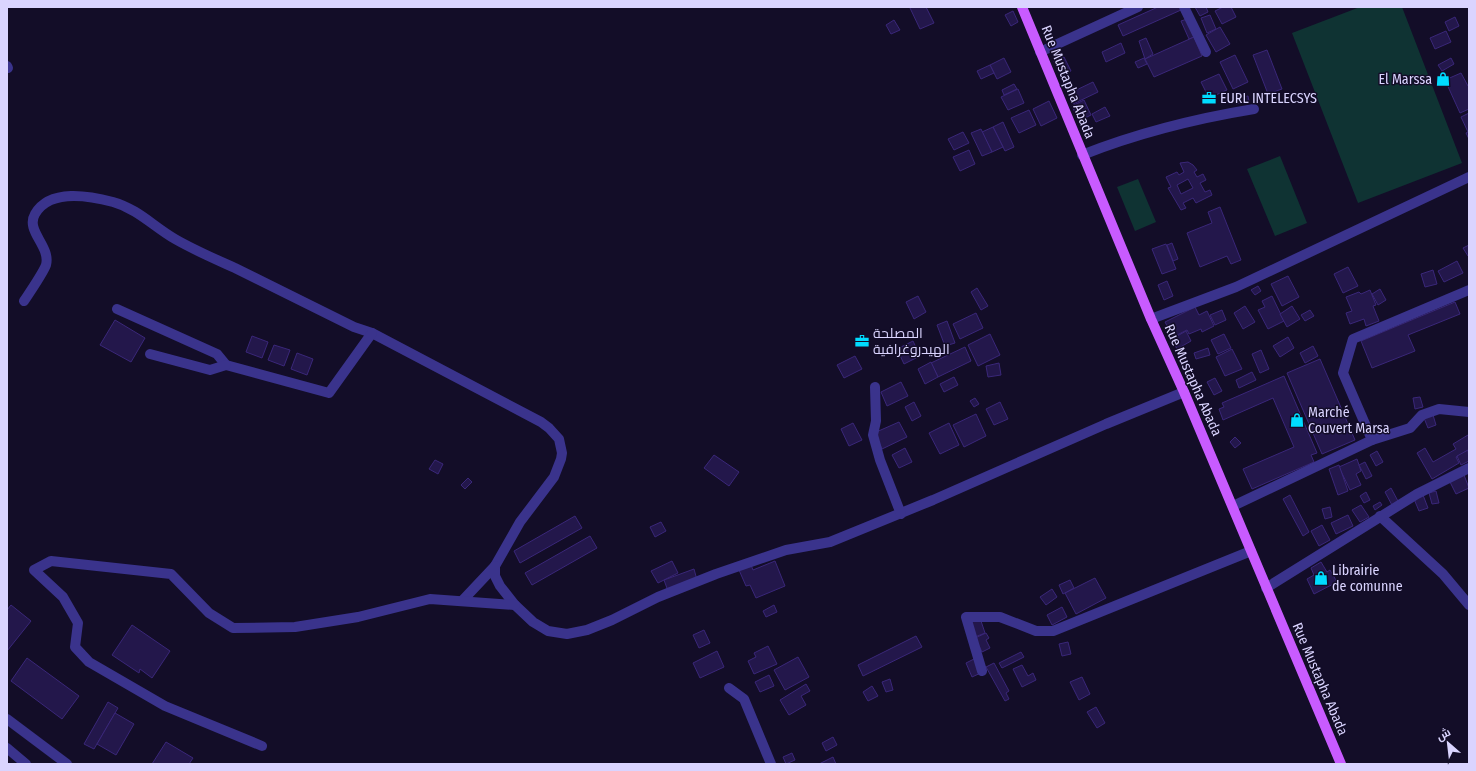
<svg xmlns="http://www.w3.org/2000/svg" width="1476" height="771" font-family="'Fira Sans Condensed',Cairo,sans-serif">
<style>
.green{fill:#0f3333}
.building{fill:#23174b;stroke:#3a2779;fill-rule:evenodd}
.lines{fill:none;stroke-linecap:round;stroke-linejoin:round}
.minor{stroke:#3a338c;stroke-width:10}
.major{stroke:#c85bff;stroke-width:10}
.labels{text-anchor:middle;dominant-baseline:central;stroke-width:3;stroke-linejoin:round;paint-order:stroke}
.poi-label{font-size:14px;fill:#dad4ff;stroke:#130d28;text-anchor:start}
.street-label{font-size:14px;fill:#dad4ff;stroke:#130d28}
</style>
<rect width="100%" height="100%" fill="#130d28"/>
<g class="green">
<polygon points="1360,7 1402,7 1462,163 1358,203 1292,33"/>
<polygon points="1280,156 1307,223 1275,236 1247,169"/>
<polygon points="1138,179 1156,222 1135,231 1117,187"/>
</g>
<g class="building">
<polygon points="911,7 926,7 934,23 920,29 910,8"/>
<polygon points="1158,7 1180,7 1181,10 1123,36 1118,25"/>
<polygon points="1195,7 1206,7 1208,12 1200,16"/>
<polygon points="1223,7 1231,7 1236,17 1222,24 1215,11"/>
<polygon points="1013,11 1018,22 1011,26 1005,15"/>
<polygon points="1210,15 1216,29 1207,33 1201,18"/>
<polygon points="1455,17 1459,26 1449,31 1445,22"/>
<polygon points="1187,19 1194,37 1189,39 1181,21"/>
<polygon points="894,20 900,30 891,34 886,25"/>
<polygon points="1220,27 1230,44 1216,52 1206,35"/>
<polygon points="1446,31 1451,42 1435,49 1430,38"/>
<polygon points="1194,37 1202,56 1154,77 1145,59"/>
<polygon points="1146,38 1153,54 1145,59 1139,41"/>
<polygon points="1121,43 1125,53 1106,62 1102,52"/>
<polygon points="1267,50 1282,89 1268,94 1253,55"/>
<polygon points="1235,55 1248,82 1233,89 1220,62"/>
<polygon points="1064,57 1071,71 1061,76 1054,61"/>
<polygon points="1004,58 1011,72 997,79 990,65"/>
<polygon points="1144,58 1147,64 1138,68 1135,62"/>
<polygon points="1451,58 1454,64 1442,71 1438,65"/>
<polygon points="990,65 994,73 981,79 977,71"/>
<polygon points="1461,73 1468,86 1469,86 1469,109 1460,113 1445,80"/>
<polygon points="1219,74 1227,90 1209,98 1201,82"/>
<polygon points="1093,82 1098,92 1073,104 1068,94"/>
<polygon points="1014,84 1017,89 1004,95 1002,90"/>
<polygon points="1018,89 1024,103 1008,110 1001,97"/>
<polygon points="1248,96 1249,101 1236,104 1234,99"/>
<polygon points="1084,100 1091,115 1079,121 1072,106"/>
<polygon points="1049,101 1057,118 1041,126 1033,109"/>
<polygon points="1105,107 1110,116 1096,122 1092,114"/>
<polygon points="1029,110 1036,125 1019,133 1011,118"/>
<polygon points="1469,113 1469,139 1466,133 1468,132 1461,117"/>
<polygon points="1003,122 1014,147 1005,151 993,127"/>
<polygon points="993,127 1003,147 992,152 982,132"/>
<polygon points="981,129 992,152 982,156 971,133"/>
<polygon points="963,132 969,143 954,150 948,139"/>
<polygon points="969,150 975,164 960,171 953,157"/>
<path d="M1188,162l5,3 4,5 -3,2 3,5 6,-3 3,6 -6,3 5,9 5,-2 2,5 -16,8 -3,-5 -10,5 3,5 -5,2 -13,-22 3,-1 -5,-10 11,-5 2,3 5,-3 -4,-9zM1188,179l5,9 -12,6 -4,-9z"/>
<polygon points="1220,207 1241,260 1231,264 1227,256 1200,267 1187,233 1212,223 1208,212"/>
<polygon points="1172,243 1178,259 1173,261 1167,245"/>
<polygon points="1166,244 1176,269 1162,274 1152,249"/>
<polygon points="1469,245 1469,256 1468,256 1463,248"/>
<polygon points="1457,261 1463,273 1444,282 1438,271"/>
<polygon points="1348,267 1358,286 1343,293 1334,274"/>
<polygon points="1433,270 1437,284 1425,287 1421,274"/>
<polygon points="1288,276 1299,297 1282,306 1271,284"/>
<polygon points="1167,281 1173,296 1164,300 1158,285"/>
<polygon points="1258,286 1261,291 1255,295 1251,290"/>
<polygon points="977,288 988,306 981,310 971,292"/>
<polygon points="1380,289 1386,300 1378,305 1372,294"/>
<polygon points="1370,290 1376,305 1373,306 1379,321 1366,326 1364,319 1350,324 1346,313 1352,311 1346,297 1359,292 1361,294"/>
<polygon points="918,296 926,312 914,319 906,302"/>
<polygon points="1272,296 1284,321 1268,329 1258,310 1265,307 1262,301"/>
<polygon points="1455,302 1460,314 1408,335 1415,351 1372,368 1361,341"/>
<polygon points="1245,306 1255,322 1243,329 1234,313"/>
<polygon points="1292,306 1300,319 1287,327 1280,314"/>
<polygon points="1195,307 1199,315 1207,311 1214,326 1202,332 1201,329 1189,334 1187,330 1173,337 1165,322"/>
<polygon points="1222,310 1226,320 1215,325 1210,315"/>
<polygon points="1310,310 1314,316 1305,321 1301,315"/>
<polygon points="976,313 983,328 960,339 953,324"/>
<polygon points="115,320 145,338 131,362 100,345"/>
<polygon points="947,321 955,343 945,346 937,325"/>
<polygon points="1186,331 1191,341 1177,349 1172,339"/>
<polygon points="990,334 1000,355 978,366 968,345"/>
<polygon points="1224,334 1231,348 1218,354 1211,340"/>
<polygon points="252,336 268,342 262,358 246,352"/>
<polygon points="1288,337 1294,348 1280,357 1273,346"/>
<polygon points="913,341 920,356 904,364 897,349"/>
<polygon points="274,345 290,350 284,366 268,360"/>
<polygon points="1313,346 1318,356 1305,363 1300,353"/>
<polygon points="965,347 971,361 938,377 931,363"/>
<polygon points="1208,348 1210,355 1196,359 1194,353"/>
<polygon points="1232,349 1242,369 1225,376 1216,357"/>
<polygon points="1261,350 1269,369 1260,373 1252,354"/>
<polygon points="297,353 313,359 307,375 291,369"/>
<polygon points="855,356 862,369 844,378 837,365"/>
<polygon points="1320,359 1355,440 1322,454 1287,373"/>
<polygon points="931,362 938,377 925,384 918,369"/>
<polygon points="999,363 1001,375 988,377 986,366"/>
<polygon points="1252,372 1256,380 1239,388 1236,380"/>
<polygon points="1284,376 1317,453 1311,455 1314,462 1252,489 1243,469 1294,447 1273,398 1223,420 1219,409 1224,407 1222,403"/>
<polygon points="954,377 958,385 944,392 940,384"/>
<polygon points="1215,378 1222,391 1214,395 1207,382"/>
<polygon points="901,382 908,396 887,406 881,392"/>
<polygon points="1420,397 1423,407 1415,409 1413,398"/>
<polygon points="975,398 979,404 974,407 970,401"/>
<polygon points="914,402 921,416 912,421 905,407"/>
<polygon points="1000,402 1008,419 994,425 986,409"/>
<polygon points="976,414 986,436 964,447 953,425"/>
<polygon points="1433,415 1436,425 1428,428 1424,418"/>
<polygon points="899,422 907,437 882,449 874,433"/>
<polygon points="853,423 862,440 849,446 841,429"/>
<polygon points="949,423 959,445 940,454 929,433"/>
<polygon points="1468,435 1469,438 1469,450 1456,457 1459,463 1432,479 1417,453 1425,448 1433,462 1456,449 1453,444"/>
<polygon points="1235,437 1241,443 1235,448 1230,442"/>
<polygon points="905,448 912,462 899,468 892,455"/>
<polygon points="1468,450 1469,461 1461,465 1457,456"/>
<polygon points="1377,451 1383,462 1376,466 1370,455"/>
<polygon points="714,455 739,472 729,486 704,468"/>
<polygon points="1357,459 1361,471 1356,474 1361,485 1350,490 1339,467"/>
<polygon points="435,460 443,464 438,474 429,469"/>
<polygon points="1365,462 1372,476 1366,479 1359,465"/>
<polygon points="1339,465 1348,491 1338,495 1329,469"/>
<polygon points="1464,475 1469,488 1456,494 1450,482"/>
<polygon points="468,478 472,482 465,489 461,485"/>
<polygon points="1391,488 1399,503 1393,507 1385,492"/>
<polygon points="1436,491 1439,503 1432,504 1429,493"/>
<polygon points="1366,492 1370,500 1364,503 1360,496"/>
<polygon points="1290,495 1309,532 1303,536 1283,499"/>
<polygon points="1423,495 1428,508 1419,511 1414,499"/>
<polygon points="1380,502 1382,505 1375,510 1373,506"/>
<polygon points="1361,505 1369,517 1360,522 1352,510"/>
<polygon points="1330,507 1332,517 1325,519 1322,509"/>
<polygon points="1348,515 1353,526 1336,534 1331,523"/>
<polygon points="575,516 582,528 520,563 514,551"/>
<polygon points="661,522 666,531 655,537 650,527"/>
<polygon points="1322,525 1330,540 1319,546 1311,531"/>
<polygon points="590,536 597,548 532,585 525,573"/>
<polygon points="672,561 678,573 658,583 651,571"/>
<polygon points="775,561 785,586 756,598 750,585 746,586 739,570 751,565 753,570"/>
<polygon points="1321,562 1327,572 1330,570 1337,582 1314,594 1307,579 1314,575 1311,568"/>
<polygon points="694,569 697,580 668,591 664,580"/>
<polygon points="1095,578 1106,598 1076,614 1065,593"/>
<polygon points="1070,580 1074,588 1063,594 1059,585"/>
<polygon points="1052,589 1057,597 1046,605 1040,597"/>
<polygon points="11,605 31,621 7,651 7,610"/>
<polygon points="774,605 777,612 766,617 763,611"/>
<polygon points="1062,607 1067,617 1052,625 1047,615"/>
<polygon points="980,618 985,633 975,637 969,622"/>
<polygon points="132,625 170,651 152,678 140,669 139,673 112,655"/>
<polygon points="704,630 710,643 699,648 693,635"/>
<polygon points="986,633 989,638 986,640 990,648 982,652 975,638"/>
<polygon points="916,636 922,647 863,676 858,665"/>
<polygon points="1068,642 1071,654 1062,656 1059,644"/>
<polygon points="768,646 777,664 754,674 748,661 756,657 754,653"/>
<polygon points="717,651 724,667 700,678 693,663"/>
<polygon points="1021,652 1024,657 1002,668 999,663"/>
<polygon points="798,657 809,677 785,690 774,670"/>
<polygon points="27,658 79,696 62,719 11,681"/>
<polygon points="976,658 983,672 972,677 966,663"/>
<polygon points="994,663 1009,691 1006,693 1009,699 1005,701 986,667"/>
<polygon points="1022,665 1028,676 1033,673 1036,680 1022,687 1013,669"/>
<polygon points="769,675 774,686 760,692 755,682"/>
<polygon points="1082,677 1090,694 1079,700 1070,682"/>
<polygon points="890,679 893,690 886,692 882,682"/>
<polygon points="806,684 810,691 801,696 806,705 789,715 780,700"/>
<polygon points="872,686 878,696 868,701 863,692"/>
<polygon points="108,702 118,708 94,749 84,744"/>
<polygon points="1096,707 1105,723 1097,728 1087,712"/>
<polygon points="115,713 134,724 116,755 97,744"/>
<polygon points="833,737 837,745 826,751 822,743"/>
<polygon points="166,742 193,758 189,764 152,764"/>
<polygon points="792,753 795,760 786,764 783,757"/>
<polygon points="833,757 836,764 819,764"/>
</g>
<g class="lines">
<g class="minor">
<polyline points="1184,7 1206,52"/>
<polyline points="1040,52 1138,7"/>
<polyline points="7,66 8,68"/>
<path d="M1082,155c58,-23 111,-36 172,-46"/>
<path d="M24,301c6,-9 19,-28 22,-36 5,-19 -21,-34 -11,-51 15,-26 55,-18 78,-12 25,7 41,25 62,37 19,11 40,20 60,29 40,20 80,40 119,59l18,6 169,89 8,6 10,11 3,14 -1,6 -7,18 -34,45 -25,44v10l5,10 15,19 18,17 15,9 19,3 20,-4 25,-10 46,-23 58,-23 70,-24 44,-8 103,-42 173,-76 78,-32"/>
<polyline points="117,309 217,354 226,365 329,393 372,333"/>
<polyline points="1151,319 1236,287 1469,177"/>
<polyline points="150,354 210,370 226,365"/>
<polyline points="875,387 876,421 873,435 880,460 901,514"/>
<polyline points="1372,440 1410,428 1422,415 1439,409 1469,412"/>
<polyline points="1233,506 1372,440 1343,373 1353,339 1469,290"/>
<polyline points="1380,516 1443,574 1469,605"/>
<polyline points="1266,588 1417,494 1469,468"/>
<polyline points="462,601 495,566"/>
<polyline points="982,671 966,617 1000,617 1036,631 1053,631 1251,551"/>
<polyline points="729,688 744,699 771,764"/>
<polyline points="7,719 67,764"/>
<polyline points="262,746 165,706 89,662 75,647 78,623 63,597 34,570 51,561 171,574 209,613 233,628 295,627 358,617 430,599 515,605"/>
<polyline points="7,748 26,764"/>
</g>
<polyline class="major" points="1022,7 1151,319 1184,392 1341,764"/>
</g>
<defs>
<symbol id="shop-bare" viewBox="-9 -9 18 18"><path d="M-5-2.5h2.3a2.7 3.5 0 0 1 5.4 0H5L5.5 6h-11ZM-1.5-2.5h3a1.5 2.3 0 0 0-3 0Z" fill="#00dcff" stroke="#130d28" stroke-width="2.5" paint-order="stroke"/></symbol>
<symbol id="office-bare" viewBox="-9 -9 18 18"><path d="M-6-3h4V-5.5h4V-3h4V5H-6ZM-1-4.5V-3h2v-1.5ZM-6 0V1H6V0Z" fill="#00dcff" stroke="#130d28" stroke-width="2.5" paint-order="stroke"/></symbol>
</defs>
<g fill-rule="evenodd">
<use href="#shop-bare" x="1433" y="69" width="20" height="20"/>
<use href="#office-bare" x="1199" y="88" width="20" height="20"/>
<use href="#office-bare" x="852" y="331" width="20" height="20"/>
<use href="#shop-bare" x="1287" y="410" width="20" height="20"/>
<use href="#shop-bare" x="1311" y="568" width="20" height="20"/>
</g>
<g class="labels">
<g class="poi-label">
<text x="1432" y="79" text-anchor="end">El Marssa</text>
<text x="1220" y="98">EURL INTELECSYS</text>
<text x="873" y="333">المصلحة<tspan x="873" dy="16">الهيدروغرافية</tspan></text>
<text x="1308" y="412">Marché<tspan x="1308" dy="16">Couvert Marsa</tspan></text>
<text x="1332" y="570">Librairie<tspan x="1332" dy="16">de comunne</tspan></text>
</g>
<g class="street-label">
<text transform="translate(1068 82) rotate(68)">Rue Mustapha Abada</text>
<text transform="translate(1193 380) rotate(66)">Rue Mustapha Abada</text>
<text transform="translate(1320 679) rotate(67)">Rue Mustapha Abada</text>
</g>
</g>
<rect width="1476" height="771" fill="none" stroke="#dad4ff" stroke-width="16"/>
<g transform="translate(1448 743) rotate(332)" stroke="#130d28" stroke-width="3" paint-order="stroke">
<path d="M0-3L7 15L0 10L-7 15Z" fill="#dad4ff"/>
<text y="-6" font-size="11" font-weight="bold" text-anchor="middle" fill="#dad4ff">ش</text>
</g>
</svg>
